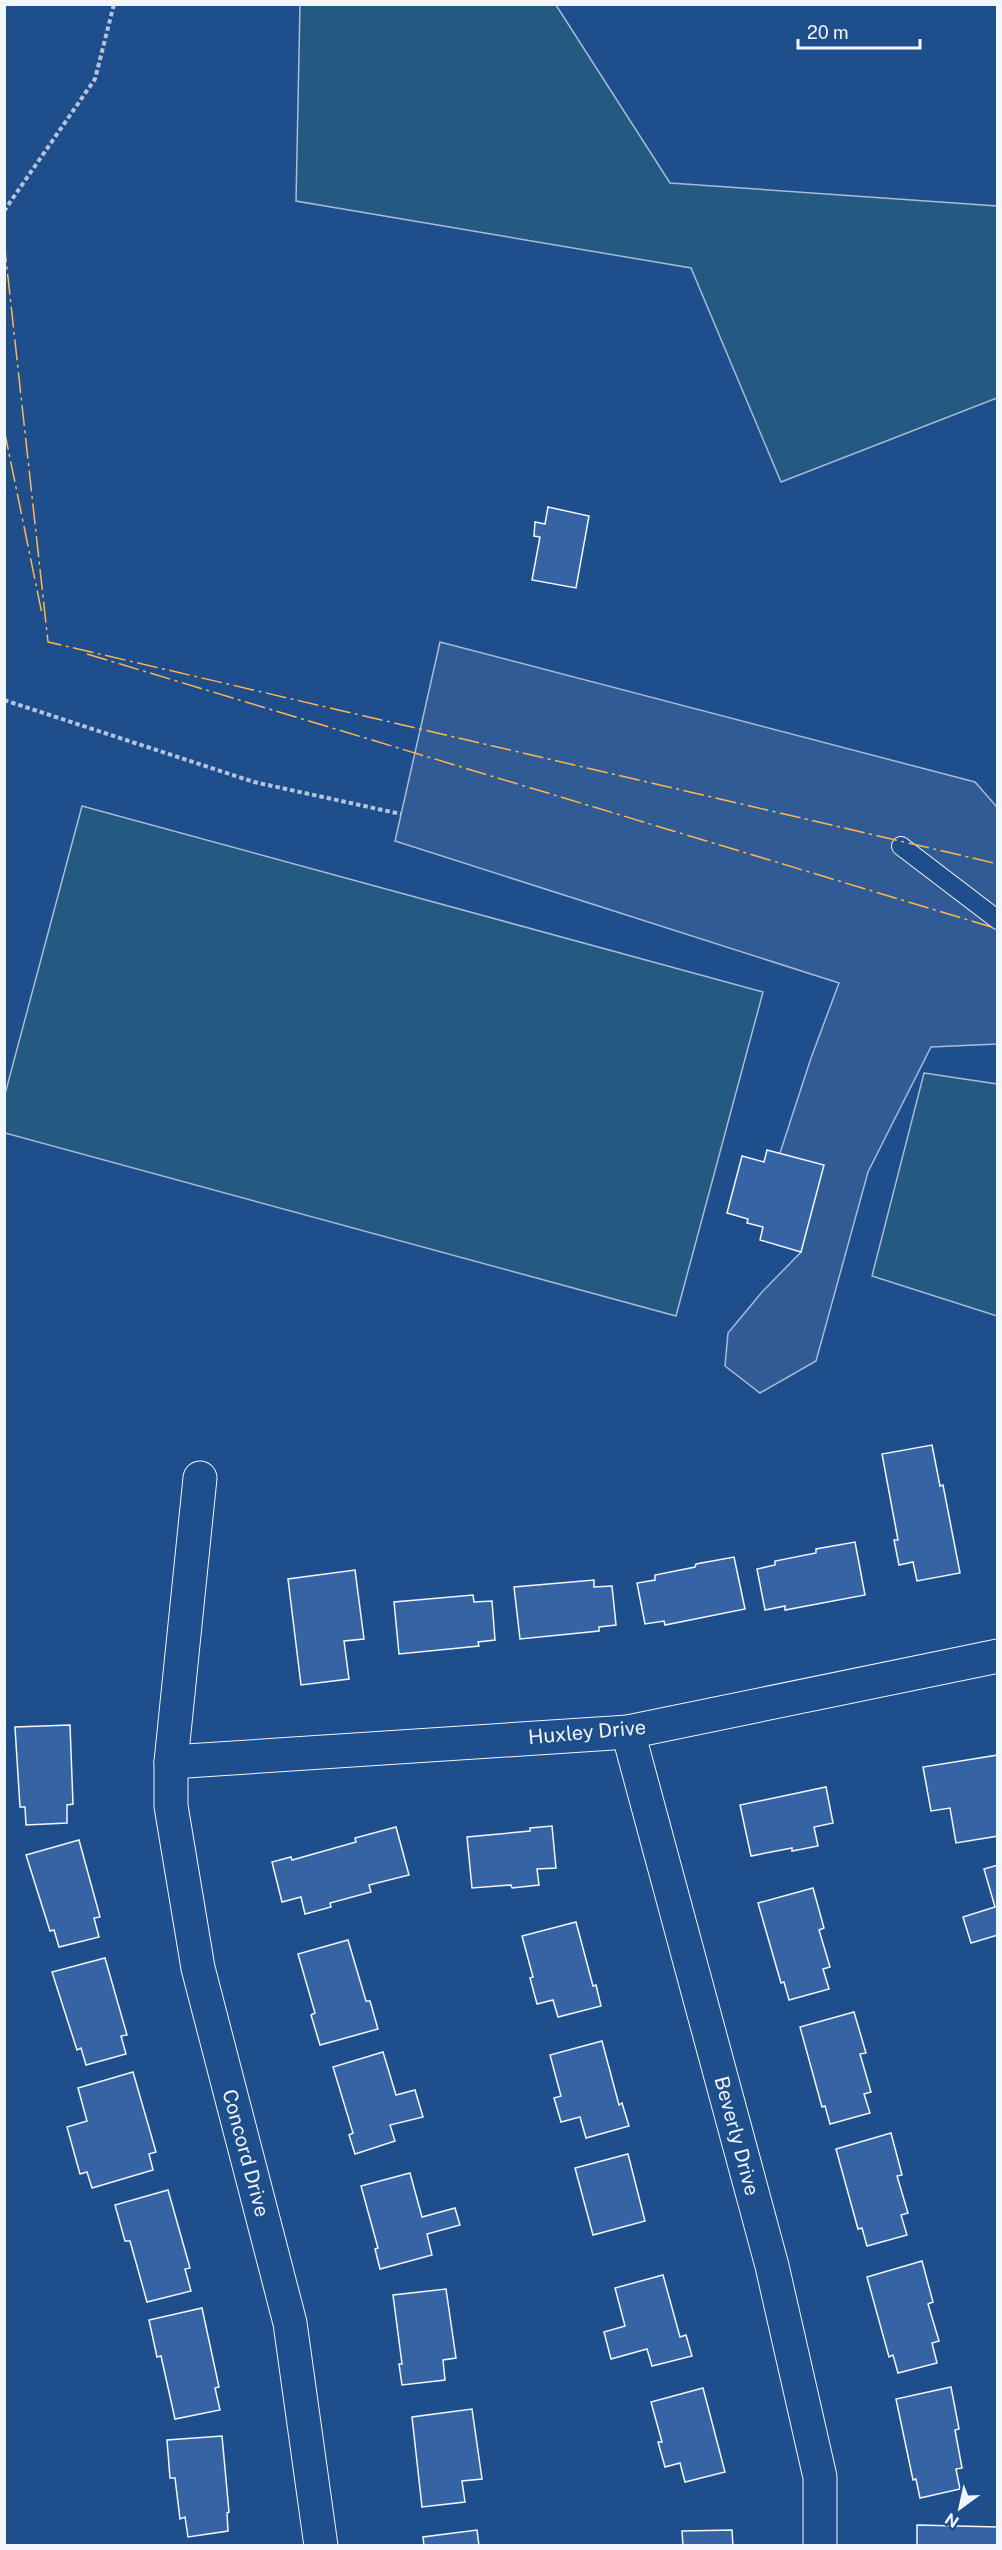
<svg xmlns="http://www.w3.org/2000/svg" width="1002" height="2550" font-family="'Public Sans',sans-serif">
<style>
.green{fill:#245a82;stroke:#a8bbd7;stroke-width:1.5}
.parking{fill:#305b95;stroke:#a8bbd7;stroke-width:1.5}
.building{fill:#3563a3;stroke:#f2f6ff;stroke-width:1.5}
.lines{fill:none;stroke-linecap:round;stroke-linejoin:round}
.lane-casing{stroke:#f2f6ff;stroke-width:20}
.street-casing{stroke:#f2f6ff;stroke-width:35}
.path{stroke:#b3c4dc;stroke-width:4;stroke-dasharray:4.5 3;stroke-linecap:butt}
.lane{stroke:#1f4e8c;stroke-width:18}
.street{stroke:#1f4e8c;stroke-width:33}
.power{stroke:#ffb74d;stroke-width:1.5;stroke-dasharray:21 4.5 3 4.5;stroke-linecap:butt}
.labels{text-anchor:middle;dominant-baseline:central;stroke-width:4.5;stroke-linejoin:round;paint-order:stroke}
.street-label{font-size:20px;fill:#f2f6ff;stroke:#1f4e8c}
</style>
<rect width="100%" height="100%" fill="#1f4e8c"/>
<g class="green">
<polygon points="300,5 556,5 670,183 997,206 997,398 781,482 691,268 296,201"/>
<polygon points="82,806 763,992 676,1316 5,1133 5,1094"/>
<polygon points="924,1073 997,1084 997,1316 872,1276"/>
</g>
<polygon class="parking" points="440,642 975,782 997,807 997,1044 931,1047 868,1172 816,1361 760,1393 725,1366 728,1333 762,1292 801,1252 780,1153 811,1058 839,983 395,841"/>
<g class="building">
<polygon points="548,507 589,516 576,588 532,580 540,537 534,536 535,522 545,524"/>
<polygon points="767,1150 824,1165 801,1252 760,1240 763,1227 747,1223 748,1219 727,1213 742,1156 764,1162"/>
<polygon points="932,1445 940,1486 943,1485 960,1573 917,1581 913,1562 899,1565 894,1540 898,1540 882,1454"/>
<polygon points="855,1542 865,1595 785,1610 785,1606 765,1610 757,1569 775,1565 775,1561 816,1553 816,1549"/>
<polygon points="734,1557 745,1609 665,1625 664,1621 645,1624 637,1583 655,1580 655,1575 695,1567 696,1564"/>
<polygon points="355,1570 364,1639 344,1641 349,1679 301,1685 288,1579"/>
<polygon points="594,1580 594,1587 612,1586 616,1625 599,1627 599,1631 520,1639 514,1587"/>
<polygon points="473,1595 474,1602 492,1601 495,1640 478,1642 479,1646 399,1654 394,1602"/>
<polygon points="70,1725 73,1804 67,1805 67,1823 26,1825 25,1807 20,1807 15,1727"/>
<polygon points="998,1755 998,1836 956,1843 950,1808 931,1811 923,1767"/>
<polygon points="826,1787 833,1823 814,1827 818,1846 792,1851 792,1848 751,1856 740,1805"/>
<polygon points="552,1826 556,1868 537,1869 539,1885 512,1888 511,1885 472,1888 467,1837 530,1831 530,1828"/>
<polygon points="396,1827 409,1875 369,1885 371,1892 330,1903 331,1907 305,1914 301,1897 282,1902 272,1862 291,1857 292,1860 356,1842 355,1838"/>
<polygon points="79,1840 100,1917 94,1918 99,1937 59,1947 54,1930 50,1931 26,1855"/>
<polygon points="998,1865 998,1935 971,1943 963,1917 995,1907 984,1869"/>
<polygon points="813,1888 824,1928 819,1930 830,1967 823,1969 829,1989 789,2000 784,1982 781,1983 758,1903"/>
<polygon points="576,1922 593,1986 596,1985 601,2006 558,2017 553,2000 537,2004 530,1978 533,1977 522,1936"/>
<polygon points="348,1940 366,2001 370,2001 378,2029 320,2045 311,2015 315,2013 298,1954"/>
<polygon points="105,1958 127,2035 121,2036 126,2054 86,2065 81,2048 77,2050 52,1972"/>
<polygon points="854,2012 866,2053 860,2054 871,2092 864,2094 870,2113 830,2124 825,2106 822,2107 800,2027"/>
<polygon points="602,2041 619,2105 622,2103 629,2126 586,2138 580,2117 561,2122 554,2098 561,2096 550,2055"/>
<polygon points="383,2052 396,2095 415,2090 423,2117 390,2125 395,2141 355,2154 349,2135 353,2133 333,2067"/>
<polygon points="133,2072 156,2152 149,2154 153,2170 92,2188 87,2172 80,2174 67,2127 87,2121 78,2088"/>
<polygon points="891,2133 902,2175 897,2176 908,2213 901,2215 907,2235 867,2246 862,2228 858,2229 836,2149"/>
<polygon points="628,2154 645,2221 593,2235 575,2168"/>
<polygon points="410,2173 422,2217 455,2208 460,2225 427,2234 432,2255 380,2269 375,2249 378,2248 361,2186"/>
<polygon points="168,2190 190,2268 185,2269 191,2291 147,2302 130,2241 125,2241 115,2205"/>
<polygon points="922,2261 933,2302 928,2304 939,2341 932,2343 937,2363 898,2373 893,2355 889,2357 867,2277"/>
<polygon points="663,2275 680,2337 686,2335 692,2356 652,2366 647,2349 611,2359 604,2332 625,2326 615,2288"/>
<polygon points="446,2289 456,2358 443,2360 445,2380 402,2385 399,2364 402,2364 393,2295"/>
<polygon points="202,2308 219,2387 215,2388 220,2410 175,2419 161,2356 157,2357 149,2320"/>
<polygon points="951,2387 959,2429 955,2430 962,2468 956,2469 960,2489 920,2498 916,2479 913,2480 896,2399"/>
<polygon points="703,2388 725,2472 685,2482 680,2463 665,2467 658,2442 662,2442 651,2402"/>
<polygon points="472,2409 482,2479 462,2481 465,2502 422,2507 412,2417"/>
<polygon points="222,2436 229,2512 227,2513 228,2531 188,2537 185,2517 180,2519 175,2478 170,2478 167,2440"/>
<polygon points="917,2525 998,2527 998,2546 917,2546"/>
<polygon points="477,2530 479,2546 424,2546 423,2537"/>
<polygon points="732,2530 733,2546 683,2546 682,2531"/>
</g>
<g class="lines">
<defs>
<polyline id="lane" points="901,846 998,920"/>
<g id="street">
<polyline points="200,1478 171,1762 171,1806 198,1968 290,2323 321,2546"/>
<polyline points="628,1732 772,2266 820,2477 820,2546"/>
<polyline points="171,1762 628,1732 998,1656"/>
</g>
</defs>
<use href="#lane" class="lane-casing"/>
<use href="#street" class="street-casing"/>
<g class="path">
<polyline points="4,211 95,79 114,4"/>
<polyline points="4,700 254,782 401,814"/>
</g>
<use href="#lane" class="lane"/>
<use href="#street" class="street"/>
<g class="power">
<polyline points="4,241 48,642 998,864"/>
<polyline points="4,429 42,614"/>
<polyline points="87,654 998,929"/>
</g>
</g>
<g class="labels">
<g class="street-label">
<text transform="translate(587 1732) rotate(-5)">Huxley Drive</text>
<text transform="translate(737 2136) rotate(75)">Beverly Drive</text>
<text transform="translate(246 2153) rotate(75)">Concord Drive</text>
</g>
</g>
<rect width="1002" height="2550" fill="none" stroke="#f2f6ff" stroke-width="12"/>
<g transform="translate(960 2508) rotate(213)" stroke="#1f4e8c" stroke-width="4.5" paint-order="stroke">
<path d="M0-4.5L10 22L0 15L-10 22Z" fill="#f2f6ff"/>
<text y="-9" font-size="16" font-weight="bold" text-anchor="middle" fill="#f2f6ff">N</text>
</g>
<path d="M798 39v9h122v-9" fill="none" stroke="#f2f6ff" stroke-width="3"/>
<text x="807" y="39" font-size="18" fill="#f2f6ff" stroke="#1f4e8c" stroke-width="4.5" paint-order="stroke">20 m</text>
</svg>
